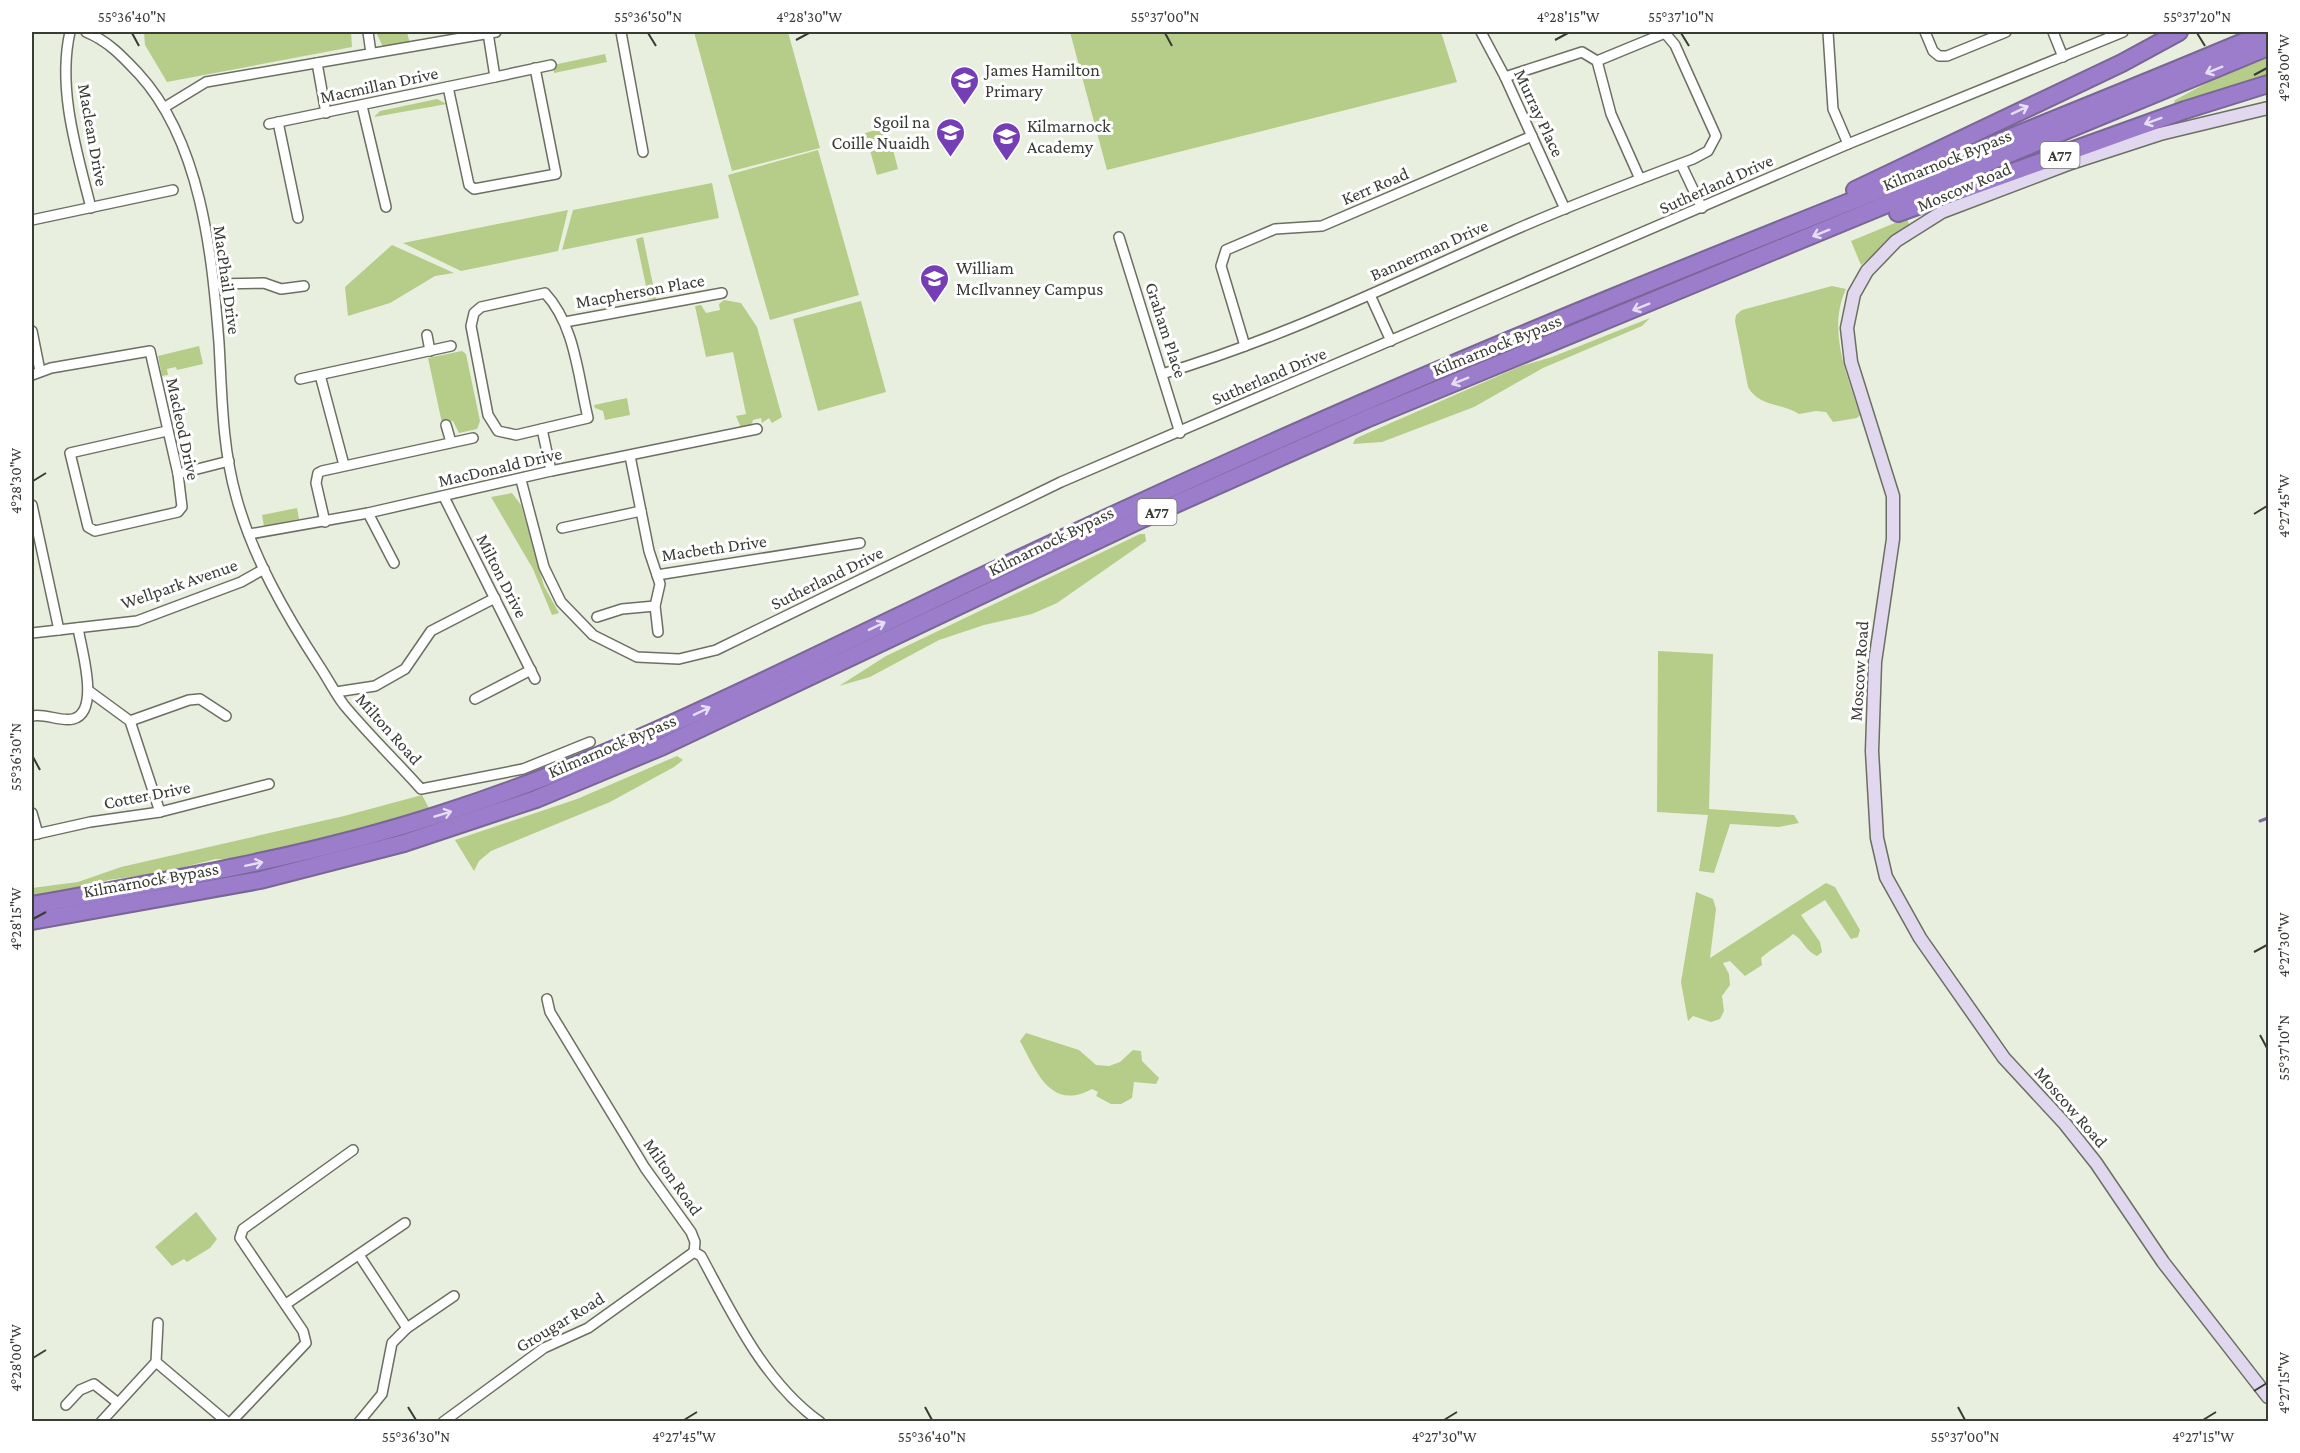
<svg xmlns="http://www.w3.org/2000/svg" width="2300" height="1453" font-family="'Crimson Pro',serif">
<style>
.green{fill:#b6cc89}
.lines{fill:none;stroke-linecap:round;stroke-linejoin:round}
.stream{stroke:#7f6b9f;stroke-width:3}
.street-casing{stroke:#6b6f62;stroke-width:12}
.secondary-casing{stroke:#6b6f62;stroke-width:15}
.highway-casing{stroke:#796696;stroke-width:20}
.street{stroke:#fff;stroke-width:9}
.secondary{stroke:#e1d8ef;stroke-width:12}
.highway{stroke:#9b7dcb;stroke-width:16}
.oneway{stroke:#e6def2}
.ticks{fill:none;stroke:#393b35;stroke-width:2}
.labels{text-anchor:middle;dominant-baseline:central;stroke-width:6;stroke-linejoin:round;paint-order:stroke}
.shield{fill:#fff;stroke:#747672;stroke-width:1.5}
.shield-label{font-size:16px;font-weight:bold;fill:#393b35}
.poi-label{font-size:18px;fill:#393b35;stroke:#fff;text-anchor:start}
.street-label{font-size:18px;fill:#393b35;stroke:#fff}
.neatline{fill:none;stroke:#393b35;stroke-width:2}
.ticks-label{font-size:15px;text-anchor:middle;fill:#393b35}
</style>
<rect width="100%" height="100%" fill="#e9efdf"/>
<g class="green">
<polygon points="144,32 351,32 352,47 167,82 145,45"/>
<polygon points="376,32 407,32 410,44 383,47"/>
<polygon points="694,32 788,32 820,148 732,171"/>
<polygon points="1070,32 1441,32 1457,82 1107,170"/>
<polygon points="605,54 607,62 554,73 553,65"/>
<polygon points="2268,58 2268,76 2174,104 2175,100 2214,79"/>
<polygon points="437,99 447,104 374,117 380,111"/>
<polygon points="887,127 898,169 877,175 865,133"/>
<polygon points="818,150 859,295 770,320 728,175"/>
<polygon points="712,183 719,218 562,250 573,210"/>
<polygon points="568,210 558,251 461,271 403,243"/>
<polygon points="1907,218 1909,224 1905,230 1861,265 1851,241"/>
<polygon points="643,237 656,299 649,300 636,239"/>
<polygon points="392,245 454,273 435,276 390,303 348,316 345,287"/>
<path d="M1832,286l14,3c-19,41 1,85 14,126l-3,3 -24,4 -7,-10 -10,-1 -17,3c-17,-11 -40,-7 -51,-27l-13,-66 1,-6 6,-5z"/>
<polygon points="724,300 741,303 757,327 782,417 772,423 769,418 762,423 761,418 753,420 751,427 742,430 736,416 746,414 733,352 706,357 695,306 701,305 706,313 720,310 719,304"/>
<polygon points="861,301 886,392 818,411 793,319"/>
<polygon points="1650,318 1642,326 1543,368 1474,407 1382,442 1353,444 1355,439 1361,436 1521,366 1552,357"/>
<polygon points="199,346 203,364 177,370 176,367 167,369 168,375 162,376 158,356"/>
<polygon points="462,351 466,354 480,421 477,429 459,433 453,421 442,423 428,358"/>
<polygon points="627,398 630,415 605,420 603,411 595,408 594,405"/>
<polygon points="512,493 521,505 544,586 559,613 552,615 533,569 491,497"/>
<polygon points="297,508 299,519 264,526 262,515"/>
<polygon points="1140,534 1145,534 1146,541 1057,603 1032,614 984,625 939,640 870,677 839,686 886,656"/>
<polygon points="1658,651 1713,654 1709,809 1794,815 1799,823 1779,827 1730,824 1714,873 1699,871 1708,815 1657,812"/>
<polygon points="677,756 683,760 674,767 610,802 491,851 479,861 474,871 455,840 577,799"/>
<polygon points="422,795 431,812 250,861 216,859 160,873 108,880 73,892 32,901 32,888 78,882 121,867 344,816"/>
<path d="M1826,883l9,4 25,43 -2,7 -7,2 -26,-39 -24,15 19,27 2,10 -5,4c-12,-5 -13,-16 -24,-22 -11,10 -23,15 -32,24l1,7 -17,11 -15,-15 -7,2 6,11 1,11 -8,11 2,15 -4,8 -9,3 -18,-6 -5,5 -7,-39 15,-90 17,7 3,10 -6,49z"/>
<path d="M1026,1033l53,17 17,15 13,1 11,-4 13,-12 8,1 1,10 17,17 -3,6 -22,-2 -2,16 -11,6h-10l-15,-8 2,-4 -6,-3c-42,23 -56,-19 -72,-48z"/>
<polygon points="196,1212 217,1239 210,1248 187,1262 184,1259 172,1266 155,1247"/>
</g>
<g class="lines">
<polyline class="stream" points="2260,821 2268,818"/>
<defs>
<g id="street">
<path d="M70,32c-13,57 7,120 21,176"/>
<path d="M86,32c22,9 36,24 52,41 63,68 74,181 81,270 3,51 3,103 17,153 16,60 50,119 84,171 8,12 15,26 24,38 24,29 52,56 77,84l102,-20 67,-27"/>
<polyline points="368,32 371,53"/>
<polyline points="621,32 643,152"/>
<polyline points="1481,32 1505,77 1565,209"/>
<polyline points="1828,32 1833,109 1848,144"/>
<polyline points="1925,32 1933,51 1939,56 1947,56 2006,32"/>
<polyline points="2053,32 2063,57"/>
<polyline points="488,33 495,77 551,65"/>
<polyline points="317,63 326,113"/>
<polyline points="1505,77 1582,52 1597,61 1611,114 1640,179"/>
<polyline points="448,87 469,185 474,189 556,174 535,68"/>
<polyline points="362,106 386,207"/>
<polyline points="165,107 206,82 496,32"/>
<polyline points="278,122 298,218"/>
<polyline points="269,124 495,77"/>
<polyline points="1681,164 1702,208"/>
<polyline points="32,220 173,190"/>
<polyline points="1119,237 1180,433"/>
<polyline points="214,284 264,283 281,289 304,286"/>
<path d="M545,293c30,32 33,83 43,125l-72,17 -18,-4 -10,-16 -17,-89 3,-13 7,-6z"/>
<polyline points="1370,295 1391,341"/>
<polyline points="565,322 722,293"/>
<polyline points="32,331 40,371"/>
<polyline points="427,335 430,351"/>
<polyline points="1245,346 1221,266 1226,250 1275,229 1322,226 1532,136"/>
<path d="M1162,374c121,-36 235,-92 350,-143 59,-26 120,-49 181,-72l15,-8 8,-15 -41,-91 -10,-12 -68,28"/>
<polyline points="32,375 51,368 150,351 178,474 182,507 178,512 95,531 88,527 70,453 167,431"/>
<polyline points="320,375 344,465"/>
<polyline points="300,379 451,346"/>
<polyline points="446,425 451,442"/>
<polyline points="542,429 551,471"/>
<polyline points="630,456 649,551 657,575 860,543"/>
<polyline points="178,474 229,461"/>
<polyline points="521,480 544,567 561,602 593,635 637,657 679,659 716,650 1061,482 1848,144 2123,32"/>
<polyline points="444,497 535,679"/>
<polyline points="32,505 59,630"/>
<polyline points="368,513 394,563"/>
<polyline points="325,522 316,483 318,473 322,471 473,438"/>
<polyline points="562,528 641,511"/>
<polyline points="250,534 368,513 551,471 757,429"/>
<polyline points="657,575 660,584 655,606 658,632"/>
<polyline points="597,617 622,609 655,606"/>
<polyline points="32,633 137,621 241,582 264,569"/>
<polyline points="89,691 130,721 160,812"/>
<polyline points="336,692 375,686 405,669 431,631 495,598"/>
<polyline points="475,699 531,670"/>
<path d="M32,716c13,-3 28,6 41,3 28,-7 8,-71 5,-91"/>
<polyline points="130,721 189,700 200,699 226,716"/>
<polyline points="32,813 38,834"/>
<polyline points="32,835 90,822 160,812 269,784"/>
<polyline points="547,999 550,1012 645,1168 691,1232 695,1242 694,1252"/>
<path d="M694,1252l7,4c32,59 63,126 119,166"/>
<polyline points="359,1255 407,1328"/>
<polyline points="286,1304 405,1223"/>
<polyline points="156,1362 227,1422"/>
<polyline points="66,1405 80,1390 94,1384 118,1403"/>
<polyline points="101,1422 156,1362 158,1323"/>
<polyline points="231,1422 306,1343 303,1331 240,1238 243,1229 353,1150"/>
<polyline points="359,1422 382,1394 392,1343 407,1328 454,1296"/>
<polyline points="443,1422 544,1348 588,1328 694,1252"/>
</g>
<polyline id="secondary" points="2268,108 2160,134 2071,163 1942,212 1896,241 1867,271 1854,294 1847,328 1851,362 1893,496 1893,539 1875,662 1872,751 1877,838 1886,877 1920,938 2004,1058 2065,1124 2096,1163 2163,1262 2268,1397"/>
<g id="highway">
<polyline points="1855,190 2122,63 2179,32"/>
<polyline points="1898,213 2185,110 2268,84"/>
<path d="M32,905c138,-25 278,-48 412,-92 163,-52 312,-129 466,-202 149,-72 299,-141 450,-207 300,-131 606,-245 907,-372"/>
<polyline points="32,921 260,880 404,843 536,799 663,746 1142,519 1366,419 2268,47"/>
</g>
</defs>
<use href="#street" class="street-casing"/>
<use href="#secondary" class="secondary-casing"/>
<use href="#highway" class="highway-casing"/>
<use href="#street" class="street"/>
<use href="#secondary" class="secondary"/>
<use href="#highway" class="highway"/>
</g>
<defs><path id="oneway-shaft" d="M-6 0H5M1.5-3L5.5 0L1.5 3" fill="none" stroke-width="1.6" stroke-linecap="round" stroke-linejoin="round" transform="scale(1.5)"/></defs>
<g class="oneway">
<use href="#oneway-shaft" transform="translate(2214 70) rotate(158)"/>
<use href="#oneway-shaft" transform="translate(2020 110) rotate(-25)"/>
<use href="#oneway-shaft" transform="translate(2153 121) rotate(160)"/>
<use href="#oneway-shaft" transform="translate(1821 233) rotate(158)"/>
<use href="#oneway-shaft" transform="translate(1641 307) rotate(158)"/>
<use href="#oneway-shaft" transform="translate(1460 381) rotate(158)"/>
<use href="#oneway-shaft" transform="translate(877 626) rotate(-26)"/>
<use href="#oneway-shaft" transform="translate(702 711) rotate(-26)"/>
<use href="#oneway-shaft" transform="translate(443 814) rotate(-17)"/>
<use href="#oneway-shaft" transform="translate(254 864) rotate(-12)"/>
</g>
<path class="ticks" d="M132,33l7,13M648,33l8,13M1165,33l7,13M1681,33l8,13M2197,33l8,13M796,40l13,-7M1555,40l13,-7M2254,75l13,-7M33,481l13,-8M2254,514l13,-8M33,757l7,13M33,919l13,-7M2254,952l13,-7M2260,1035l7,13M33,1358l13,-8M2254,1391l13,-8M408,1407l8,13M925,1407l7,13M1958,1407l7,13M684,1420l13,-8M1444,1420l13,-8M2203,1420l13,-8"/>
<defs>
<symbol id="school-pin" viewBox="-11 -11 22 30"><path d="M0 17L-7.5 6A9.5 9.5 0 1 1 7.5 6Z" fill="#753eb5" stroke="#fff"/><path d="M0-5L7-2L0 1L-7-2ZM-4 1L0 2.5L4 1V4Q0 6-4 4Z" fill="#fff"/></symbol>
</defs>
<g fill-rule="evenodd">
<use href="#school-pin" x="948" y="64" width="33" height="45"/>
<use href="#school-pin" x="934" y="116" width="33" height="45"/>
<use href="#school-pin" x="990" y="120" width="33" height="45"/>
<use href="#school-pin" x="918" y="262" width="33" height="45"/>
</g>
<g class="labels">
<g class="shield">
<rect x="2040.5" y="142" width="39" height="26" rx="4.5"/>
<rect x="1137.5" y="499" width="39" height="26" rx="4.5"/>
</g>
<g class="shield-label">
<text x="2060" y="155">A77</text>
<text x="1157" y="512">A77</text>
</g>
<g class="poi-label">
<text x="985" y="70">James Hamilton<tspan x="985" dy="21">Primary</tspan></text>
<text x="930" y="122" text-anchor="end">Sgoil na<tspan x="930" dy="21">Coille Nuaidh</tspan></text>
<text x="1027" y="126">Kilmarnock<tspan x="1027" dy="21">Academy</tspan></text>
<text x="956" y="268">William<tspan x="956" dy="21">McIlvanney Campus</tspan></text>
</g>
<g class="street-label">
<text transform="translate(379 85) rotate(-12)">Macmillan Drive</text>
<text transform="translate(1539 113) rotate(65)">Murray Place</text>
<text transform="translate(93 135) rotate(80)">Maclean Drive</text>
<text transform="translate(1947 160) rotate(-22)">Kilmarnock Bypass</text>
<text transform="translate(1716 184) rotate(-24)">Sutherland Drive</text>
<text transform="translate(1375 186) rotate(-23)">Kerr Road</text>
<text transform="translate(1964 187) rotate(-23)">Moscow Road</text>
<text transform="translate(1429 250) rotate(-24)">Bannerman Drive</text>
<text transform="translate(227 280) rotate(82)">MacPhail Drive</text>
<text transform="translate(640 291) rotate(-10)">Macpherson Place</text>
<text transform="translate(1166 330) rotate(72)">Graham Place</text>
<text transform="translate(1497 345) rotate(-22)">Kilmarnock Bypass</text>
<text transform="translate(1269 376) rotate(-23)">Sutherland Drive</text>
<text transform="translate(183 429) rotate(78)">Macleod Drive</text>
<text transform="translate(500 467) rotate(-13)">MacDonald Drive</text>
<text transform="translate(1051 541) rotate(-26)">Kilmarnock Bypass</text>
<text transform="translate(714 548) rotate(-8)">Macbeth Drive</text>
<text transform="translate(502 576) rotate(63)">Milton Drive</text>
<text transform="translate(827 578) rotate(-26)">Sutherland Drive</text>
<text transform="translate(179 584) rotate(-19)">Wellpark Avenue</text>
<text transform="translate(1859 671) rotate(-86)">Moscow Road</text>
<text transform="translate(389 729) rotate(48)">Milton Road</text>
<text transform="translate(612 746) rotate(-23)">Kilmarnock Bypass</text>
<text transform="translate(147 795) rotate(-11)">Cotter Drive</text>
<text transform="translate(151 880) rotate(-10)">Kilmarnock Bypass</text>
<text transform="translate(2071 1107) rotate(49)">Moscow Road</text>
<text transform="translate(673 1177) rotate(55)">Milton Road</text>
<text transform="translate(560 1322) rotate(-31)">Grougar Road</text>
</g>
</g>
<rect width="2300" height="1453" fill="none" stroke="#ffffff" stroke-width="66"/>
<rect x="33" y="33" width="2234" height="1387" class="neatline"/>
<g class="ticks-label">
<text x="132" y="22">55°36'40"N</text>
<text x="648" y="22">55°36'50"N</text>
<text x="809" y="22">4°28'30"W</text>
<text x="1165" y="22">55°37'00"N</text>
<text x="1568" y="22">4°28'15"W</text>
<text x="1681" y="22">55°37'10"N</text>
<text x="2197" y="22">55°37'20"N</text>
<text transform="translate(2284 68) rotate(-90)" y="5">4°28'00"W</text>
<text transform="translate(16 481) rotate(-90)" y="5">4°28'30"W</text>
<text transform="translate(2284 506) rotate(-90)" y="5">4°27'45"W</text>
<text transform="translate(16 757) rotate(-90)" y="5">55°36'30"N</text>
<text transform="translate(16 919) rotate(-90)" y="5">4°28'15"W</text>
<text transform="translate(2284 945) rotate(-90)" y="5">4°27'30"W</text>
<text transform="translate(2284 1048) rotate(-90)" y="5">55°37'10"N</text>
<text transform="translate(16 1358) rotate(-90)" y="5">4°28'00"W</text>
<text transform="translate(2284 1383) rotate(-90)" y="5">4°27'15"W</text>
<text x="416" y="1442">55°36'30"N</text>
<text x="684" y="1442">4°27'45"W</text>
<text x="932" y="1442">55°36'40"N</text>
<text x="1444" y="1442">4°27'30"W</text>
<text x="1965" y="1442">55°37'00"N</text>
<text x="2203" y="1442">4°27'15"W</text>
</g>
</svg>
